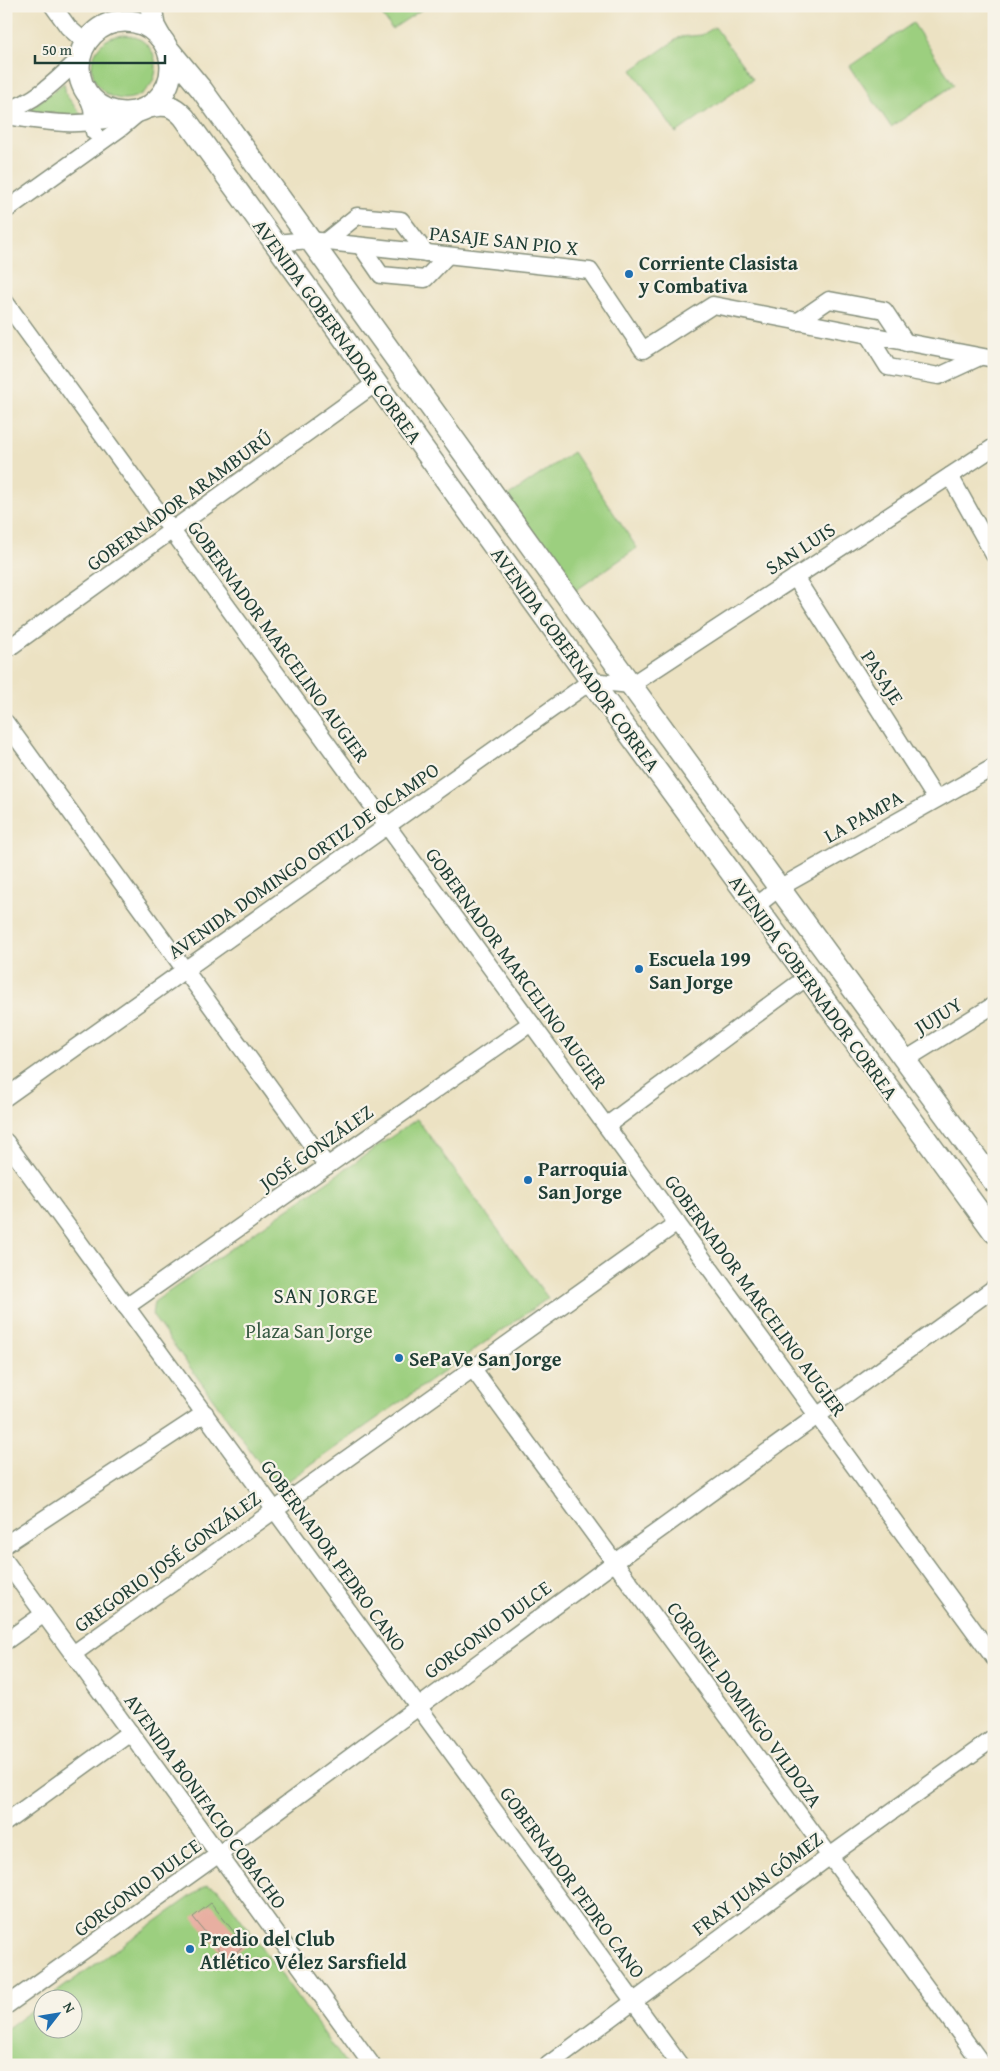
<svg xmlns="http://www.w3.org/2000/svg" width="1000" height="2071" font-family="'Gentium Book Plus',serif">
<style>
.green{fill:#9ccf7f;stroke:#5e865a}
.building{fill:#e8afa1}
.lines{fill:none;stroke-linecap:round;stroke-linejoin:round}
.minor-casing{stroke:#86907c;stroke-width:19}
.major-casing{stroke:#86907c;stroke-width:24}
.minor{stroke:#fff;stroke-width:16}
.major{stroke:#fff;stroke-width:21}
.poi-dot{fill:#1f6fb2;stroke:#f7f3e8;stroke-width:2}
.labels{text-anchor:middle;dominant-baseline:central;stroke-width:4.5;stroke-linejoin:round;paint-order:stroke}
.street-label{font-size:20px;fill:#1f3d34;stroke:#f7f3e8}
.poi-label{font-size:20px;font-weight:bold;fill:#1f3d34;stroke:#f7f3e8;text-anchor:start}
.park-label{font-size:20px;fill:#385a43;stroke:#f7f3e8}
.neighbourhood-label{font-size:21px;letter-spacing:1px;fill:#1f3d34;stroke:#f7f3e8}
</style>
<rect width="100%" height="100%" fill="#f7f3e8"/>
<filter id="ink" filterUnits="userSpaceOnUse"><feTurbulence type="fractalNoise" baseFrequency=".02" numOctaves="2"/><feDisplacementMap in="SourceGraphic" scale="10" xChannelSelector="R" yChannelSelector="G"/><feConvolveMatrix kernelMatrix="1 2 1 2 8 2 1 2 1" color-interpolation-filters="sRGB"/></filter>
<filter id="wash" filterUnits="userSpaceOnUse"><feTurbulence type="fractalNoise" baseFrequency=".0096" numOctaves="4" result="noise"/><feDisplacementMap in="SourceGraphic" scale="20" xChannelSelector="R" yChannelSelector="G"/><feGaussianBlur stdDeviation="1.12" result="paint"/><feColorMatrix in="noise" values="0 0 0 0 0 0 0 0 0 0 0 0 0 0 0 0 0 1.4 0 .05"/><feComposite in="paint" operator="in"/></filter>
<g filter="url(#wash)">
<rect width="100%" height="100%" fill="#ece2c3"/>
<g class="green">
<polygon points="376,6 427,6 392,29"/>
<polygon points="913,23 954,85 891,127 850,66"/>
<polygon points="715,27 753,79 676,133 632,70 680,37 702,35"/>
<circle cx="124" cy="67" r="32"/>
<polygon points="64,83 66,95 82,116 27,111"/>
<polygon points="573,452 637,548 575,591 507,497"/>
<polygon points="417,1119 548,1298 285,1483 272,1480 152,1315 154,1302"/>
<polygon points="207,1885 219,1889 347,2065 6,2065 6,2029 42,2003 42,2028 72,2028 72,1998 48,1998"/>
</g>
<g id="blocks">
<polygon class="building" points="211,1903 245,1946 227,1960 193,1917"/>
</g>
</g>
<g filter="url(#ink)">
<use href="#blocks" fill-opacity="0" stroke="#86907c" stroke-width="1"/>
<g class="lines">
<defs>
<g id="minor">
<polyline points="53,6 68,27 86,43"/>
<polyline points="86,91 92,108 94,132"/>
<path d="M6,110c29,-7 53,-32 74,-52"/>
<path d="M6,116c45,7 81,13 125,-3"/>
<polyline points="6,210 122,127 141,111"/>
<polyline points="326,241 357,216 401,220 426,253"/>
<polyline points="275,243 310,240 590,271 643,350 713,305 994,359"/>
<polyline points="361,246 381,275 425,279 447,256"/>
<polyline points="6,303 994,1658"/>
<polyline points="797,322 829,300 884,310 906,343"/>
<polyline points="868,335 888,367 939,376 980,357"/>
<polyline points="950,476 994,555"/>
<polyline points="795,577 936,799"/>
<polyline points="6,650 376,383"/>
<polyline points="6,723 327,1166"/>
<polyline points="756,906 779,888 994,767"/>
<polyline points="905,1060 994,1005"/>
<polyline points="6,1097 591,681 631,685 994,447"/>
<polyline points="606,1126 807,977"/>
<polyline points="6,1142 680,2065"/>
<polyline points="126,1307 531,1023"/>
<polyline points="473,1369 983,2065"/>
<polyline points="6,1544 205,1413"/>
<polyline points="6,1562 372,2065"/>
<polyline points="6,1641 44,1614"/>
<polyline points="73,1654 677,1223"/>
<polyline points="6,1822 130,1732"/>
<polyline points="6,2006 219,1854 615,1562 994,1288"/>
<polyline points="548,2065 830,1856 994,1738"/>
</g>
<g id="major">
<polyline points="151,6 154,26 160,37"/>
<circle cx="125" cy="67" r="46"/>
<polyline points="168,49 202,90 631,685 994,1182"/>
<path d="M149,107c16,-4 24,-2 35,10l407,564 403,551"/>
</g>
</defs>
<use href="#minor" class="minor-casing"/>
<use href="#major" class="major-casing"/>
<use href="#minor" class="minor"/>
<use href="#major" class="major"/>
</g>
</g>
<g class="poi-dot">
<circle cx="629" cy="274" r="5"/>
<circle cx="639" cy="969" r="5"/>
<circle cx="528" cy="1180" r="5"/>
<circle cx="399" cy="1358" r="5"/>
<circle cx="190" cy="1949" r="5"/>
</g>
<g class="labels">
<g class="street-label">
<text transform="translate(504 240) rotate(6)">PASAJE SAN PIO X</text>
<text transform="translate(338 331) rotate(54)">AVENIDA GOBERNADOR CORREA</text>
<text transform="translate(179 500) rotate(-36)">GOBERNADOR ARAMBURÚ</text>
<text transform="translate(800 548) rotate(-33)">SAN LUIS</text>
<text transform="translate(279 641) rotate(54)">GOBERNADOR MARCELINO AUGIER</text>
<text transform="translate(576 659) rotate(54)">AVENIDA GOBERNADOR CORREA</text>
<text transform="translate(883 677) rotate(57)">PASAJE</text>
<text transform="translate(863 816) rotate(-29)">LA PAMPA</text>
<text transform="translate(303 860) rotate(-35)">AVENIDA DOMINGO ORTIZ DE OCAMPO</text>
<text transform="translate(517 968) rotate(54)">GOBERNADOR MARCELINO AUGIER</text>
<text transform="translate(814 987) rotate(54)">AVENIDA GOBERNADOR CORREA</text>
<text transform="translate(938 1015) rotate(-32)">JUJUY</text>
<text transform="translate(316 1147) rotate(-35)">JOSÉ GONZÁLEZ</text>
<text transform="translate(756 1295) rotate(54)">GOBERNADOR MARCELINO AUGIER</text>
<text transform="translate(334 1555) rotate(54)">GOBERNADOR PEDRO CANO</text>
<text transform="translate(167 1561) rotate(-36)">GREGORIO JOSÉ GONZÁLEZ</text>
<text transform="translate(487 1629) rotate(-36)">GORGONIO DULCE</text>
<text transform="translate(745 1704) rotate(54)">CORONEL DOMINGO VILDOZA</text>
<text transform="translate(206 1801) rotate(54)">AVENIDA BONIFACIO COBACHO</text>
<text transform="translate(573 1882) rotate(54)">GOBERNADOR PEDRO CANO</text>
<text transform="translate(757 1883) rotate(-37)">FRAY JUAN GÓMEZ</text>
<text transform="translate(137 1887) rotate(-36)">GORGONIO DULCE</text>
</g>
<g class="poi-label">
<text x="639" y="262">Corriente Clasista<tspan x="639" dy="23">y Combativa</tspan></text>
<text x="649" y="958">Escuela 199<tspan x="649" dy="23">San Jorge</tspan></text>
<text x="538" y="1168">Parroquia<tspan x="538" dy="23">San Jorge</tspan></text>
<text x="409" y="1358">SePaVe San Jorge</text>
<text x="200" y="1938">Predio del Club<tspan x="200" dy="23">Atlético Vélez Sarsfield</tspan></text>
</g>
<g class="park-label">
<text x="309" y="1330">Plaza San Jorge</text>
</g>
<g class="neighbourhood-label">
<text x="326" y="1295">SAN JORGE</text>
</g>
</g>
<rect width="1000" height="2071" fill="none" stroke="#f7f3e8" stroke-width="25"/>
<g transform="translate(58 2014) rotate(59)"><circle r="24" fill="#f7f3e8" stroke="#a1aaa0"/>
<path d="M0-4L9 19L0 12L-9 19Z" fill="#1f6fb2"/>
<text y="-8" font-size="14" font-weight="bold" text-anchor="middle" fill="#1f3d34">N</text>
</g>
<path d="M35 55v8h130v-8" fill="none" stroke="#1f3d34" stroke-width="2.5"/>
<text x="42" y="55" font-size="15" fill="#1f3d34" stroke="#f7f3e8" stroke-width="4" paint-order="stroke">50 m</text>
</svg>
